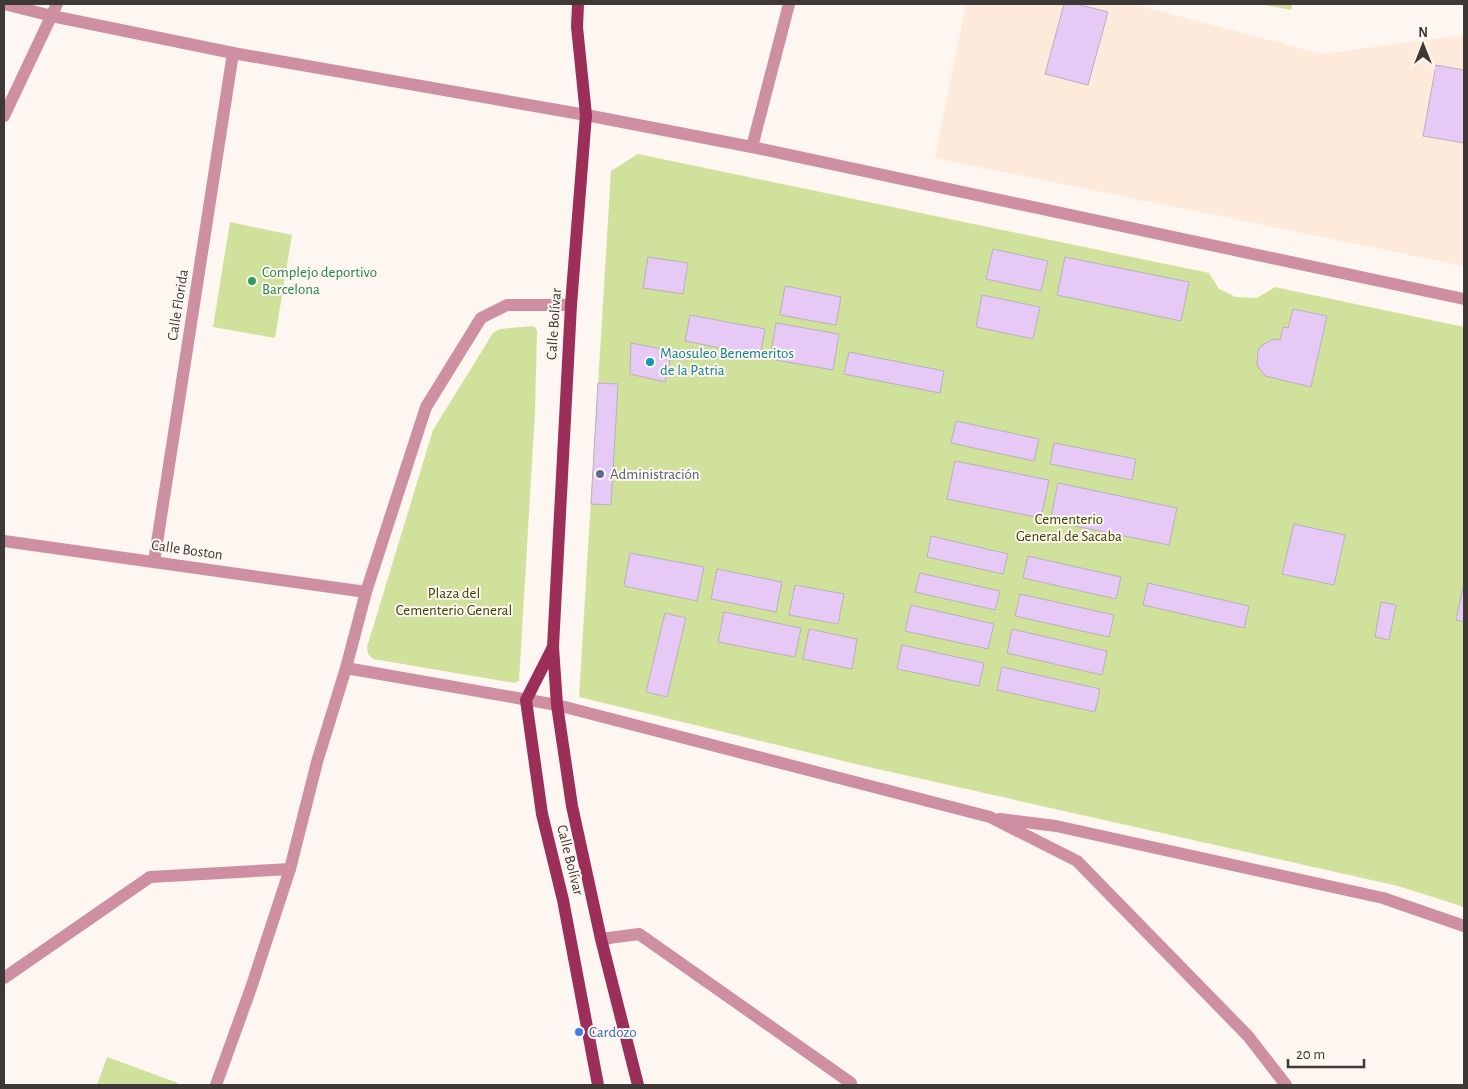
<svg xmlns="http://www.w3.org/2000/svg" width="1468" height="1089" font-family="'Alegreya Sans',sans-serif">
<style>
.commercial{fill:#feeada}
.green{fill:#d0e19b}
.building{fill:#e7c9f6;stroke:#b7b1ba}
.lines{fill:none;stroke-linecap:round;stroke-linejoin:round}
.minor{stroke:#cd8fa1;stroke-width:12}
.major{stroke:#9c2f5a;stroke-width:12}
.leisure-dot{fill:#2e9e5b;stroke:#fef6f0;stroke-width:2}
.culture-dot{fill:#0f9aa8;stroke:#fef6f0;stroke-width:2}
.service-dot{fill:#5c6f8a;stroke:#fef6f0;stroke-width:2}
.shop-dot{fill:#3f7fe0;stroke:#fef6f0;stroke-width:2}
.labels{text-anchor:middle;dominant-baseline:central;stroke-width:4;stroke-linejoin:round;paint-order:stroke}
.leisure-label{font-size:15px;fill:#27864d;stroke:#fef6f0;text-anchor:start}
.street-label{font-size:15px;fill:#3d3936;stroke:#fef6f0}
.culture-label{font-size:15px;fill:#0d838f;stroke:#fef6f0;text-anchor:start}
.service-label{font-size:15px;fill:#4e5e75;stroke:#fef6f0;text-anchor:start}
.park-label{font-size:15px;fill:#384300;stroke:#fef6f0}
.shop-label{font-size:15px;fill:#366cbe;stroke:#fef6f0;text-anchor:start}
</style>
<rect width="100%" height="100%" fill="#fef6f0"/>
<polygon class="commercial" points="966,4 1133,4 1322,54 1464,35 1464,266 935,158"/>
<g class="green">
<polygon points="1259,4 1292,4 1291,10"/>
<polygon points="638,154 1209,273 1219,289 1236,297 1257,298 1275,287 1464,327 1464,907 1398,886 864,766 579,697 611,171"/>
<polygon points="230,222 292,235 275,338 213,327"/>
<polygon points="532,326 535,327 537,331 535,412 519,681 515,683 373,659 368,654 367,647 433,430 493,333 500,329"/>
<polygon points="107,1057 178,1083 177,1085 97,1085"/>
</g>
<g class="building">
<polygon points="1064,4 1077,4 1108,12 1088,85 1045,74"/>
<polygon points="1436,65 1464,70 1464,143 1423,136"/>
<polygon points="993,249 1048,261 1041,291 986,279"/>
<polygon points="648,257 688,263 683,294 643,288"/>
<polygon points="1065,257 1189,282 1181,321 1057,295"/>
<polygon points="785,286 841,297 836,325 780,315"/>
<polygon points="982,295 1040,307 1033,339 976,327"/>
<polygon points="1293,309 1327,316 1311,387 1265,376 1257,365 1258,351 1261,346 1273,339 1280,340 1283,327 1288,328"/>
<polygon points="690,315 765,329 760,356 685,341"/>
<polygon points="776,323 839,334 833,370 770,359"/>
<polygon points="631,343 672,351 665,382 630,374"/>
<polygon points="849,352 944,371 940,393 844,374"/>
<polygon points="598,383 618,384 611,505 591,504"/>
<polygon points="956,421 1039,439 1034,461 951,443"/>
<polygon points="1054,443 1136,459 1132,480 1050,464"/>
<polygon points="955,461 1049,480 1041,518 947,499"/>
<polygon points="1058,483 1177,508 1169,545 1050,521"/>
<polygon points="1294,524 1345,535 1334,585 1282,574"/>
<polygon points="931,536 1008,554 1003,574 927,557"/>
<polygon points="630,553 704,567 697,601 624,586"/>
<polygon points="1028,556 1121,577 1116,599 1023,578"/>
<polygon points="717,569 782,582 776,612 711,599"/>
<polygon points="920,573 1000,591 995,610 915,592"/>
<polygon points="1464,582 1464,622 1456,620"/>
<polygon points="1148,583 1249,606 1244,628 1143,605"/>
<polygon points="795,585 844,594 838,624 789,615"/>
<polygon points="1020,594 1114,615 1109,637 1015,616"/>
<polygon points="1381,602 1396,605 1389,640 1375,637"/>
<polygon points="911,605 994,624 988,649 905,631"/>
<polygon points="724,612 801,628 795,657 718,642"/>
<polygon points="665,613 686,618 667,697 646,692"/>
<polygon points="809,629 857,639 852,669 803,659"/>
<polygon points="1012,629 1107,651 1102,675 1007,653"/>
<polygon points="902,645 984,663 979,686 897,669"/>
<polygon points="1002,667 1100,689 1095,712 997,690"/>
</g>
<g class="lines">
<g class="minor">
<polyline points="4,4 52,16 233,53 586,115 752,147 1464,299"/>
<polyline points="4,116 57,4"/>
<polyline points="752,147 789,4"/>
<polyline points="4,541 366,592"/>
<polyline points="154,562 233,53"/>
<polyline points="346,668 557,705 990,817 1077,861 1248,1036 1286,1085"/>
<polyline points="1000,819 1056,826 1383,898 1464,926"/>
<polyline points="601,939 639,934 851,1083"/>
<polyline points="4,978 150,877 290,869"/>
<polyline points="216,1085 251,988 290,869 317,762 346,668 366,592 426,407 481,318 507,305 571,305"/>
</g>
<g class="major">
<polyline points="578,4 577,27 586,115 571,305 553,647 557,705 572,806 601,939 638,1085"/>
<polyline points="553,647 526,700 542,814 563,900 598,1085"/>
</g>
</g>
<circle class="leisure-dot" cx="252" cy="281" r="5"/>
<circle class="culture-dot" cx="650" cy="362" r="5"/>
<circle class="service-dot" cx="600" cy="474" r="5"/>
<circle class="shop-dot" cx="579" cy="1032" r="5"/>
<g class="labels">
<g class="leisure-label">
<text x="262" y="272">Complejo deportivo<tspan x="262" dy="17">Barcelona</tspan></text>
</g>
<g class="street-label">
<text transform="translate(178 305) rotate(-81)">Calle Florida</text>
<text transform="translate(554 324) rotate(-86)">Calle Bolívar</text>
<text transform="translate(187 550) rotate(8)">Calle Boston</text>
<text transform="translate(570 860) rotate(76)">Calle Bolívar</text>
</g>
<g class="culture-label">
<text x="660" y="353">Maosuleo Benemeritos<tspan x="660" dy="17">de la Patria</tspan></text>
</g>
<g class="service-label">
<text x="610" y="474">Administración</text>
</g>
<g class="park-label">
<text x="1069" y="519">Cementerio<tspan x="1069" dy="17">General de Sacaba</tspan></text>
<text x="454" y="593">Plaza del<tspan x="454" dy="17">Cementerio General</tspan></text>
</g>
<g class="shop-label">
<text x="589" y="1032">Cardozo</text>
</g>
</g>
<rect width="1468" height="1089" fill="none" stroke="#3d3936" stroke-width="10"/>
<g transform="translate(1423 45)" stroke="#fef6f0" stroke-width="4" paint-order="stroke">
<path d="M0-4L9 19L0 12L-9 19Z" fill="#3d3936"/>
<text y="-8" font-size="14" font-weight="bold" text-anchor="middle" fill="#3d3936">N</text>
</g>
<path d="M1288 1059v8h76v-8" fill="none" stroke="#3d3936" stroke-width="2.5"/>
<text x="1296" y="1059" font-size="15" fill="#3d3936" stroke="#fef6f0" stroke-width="4" paint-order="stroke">20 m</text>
</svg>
